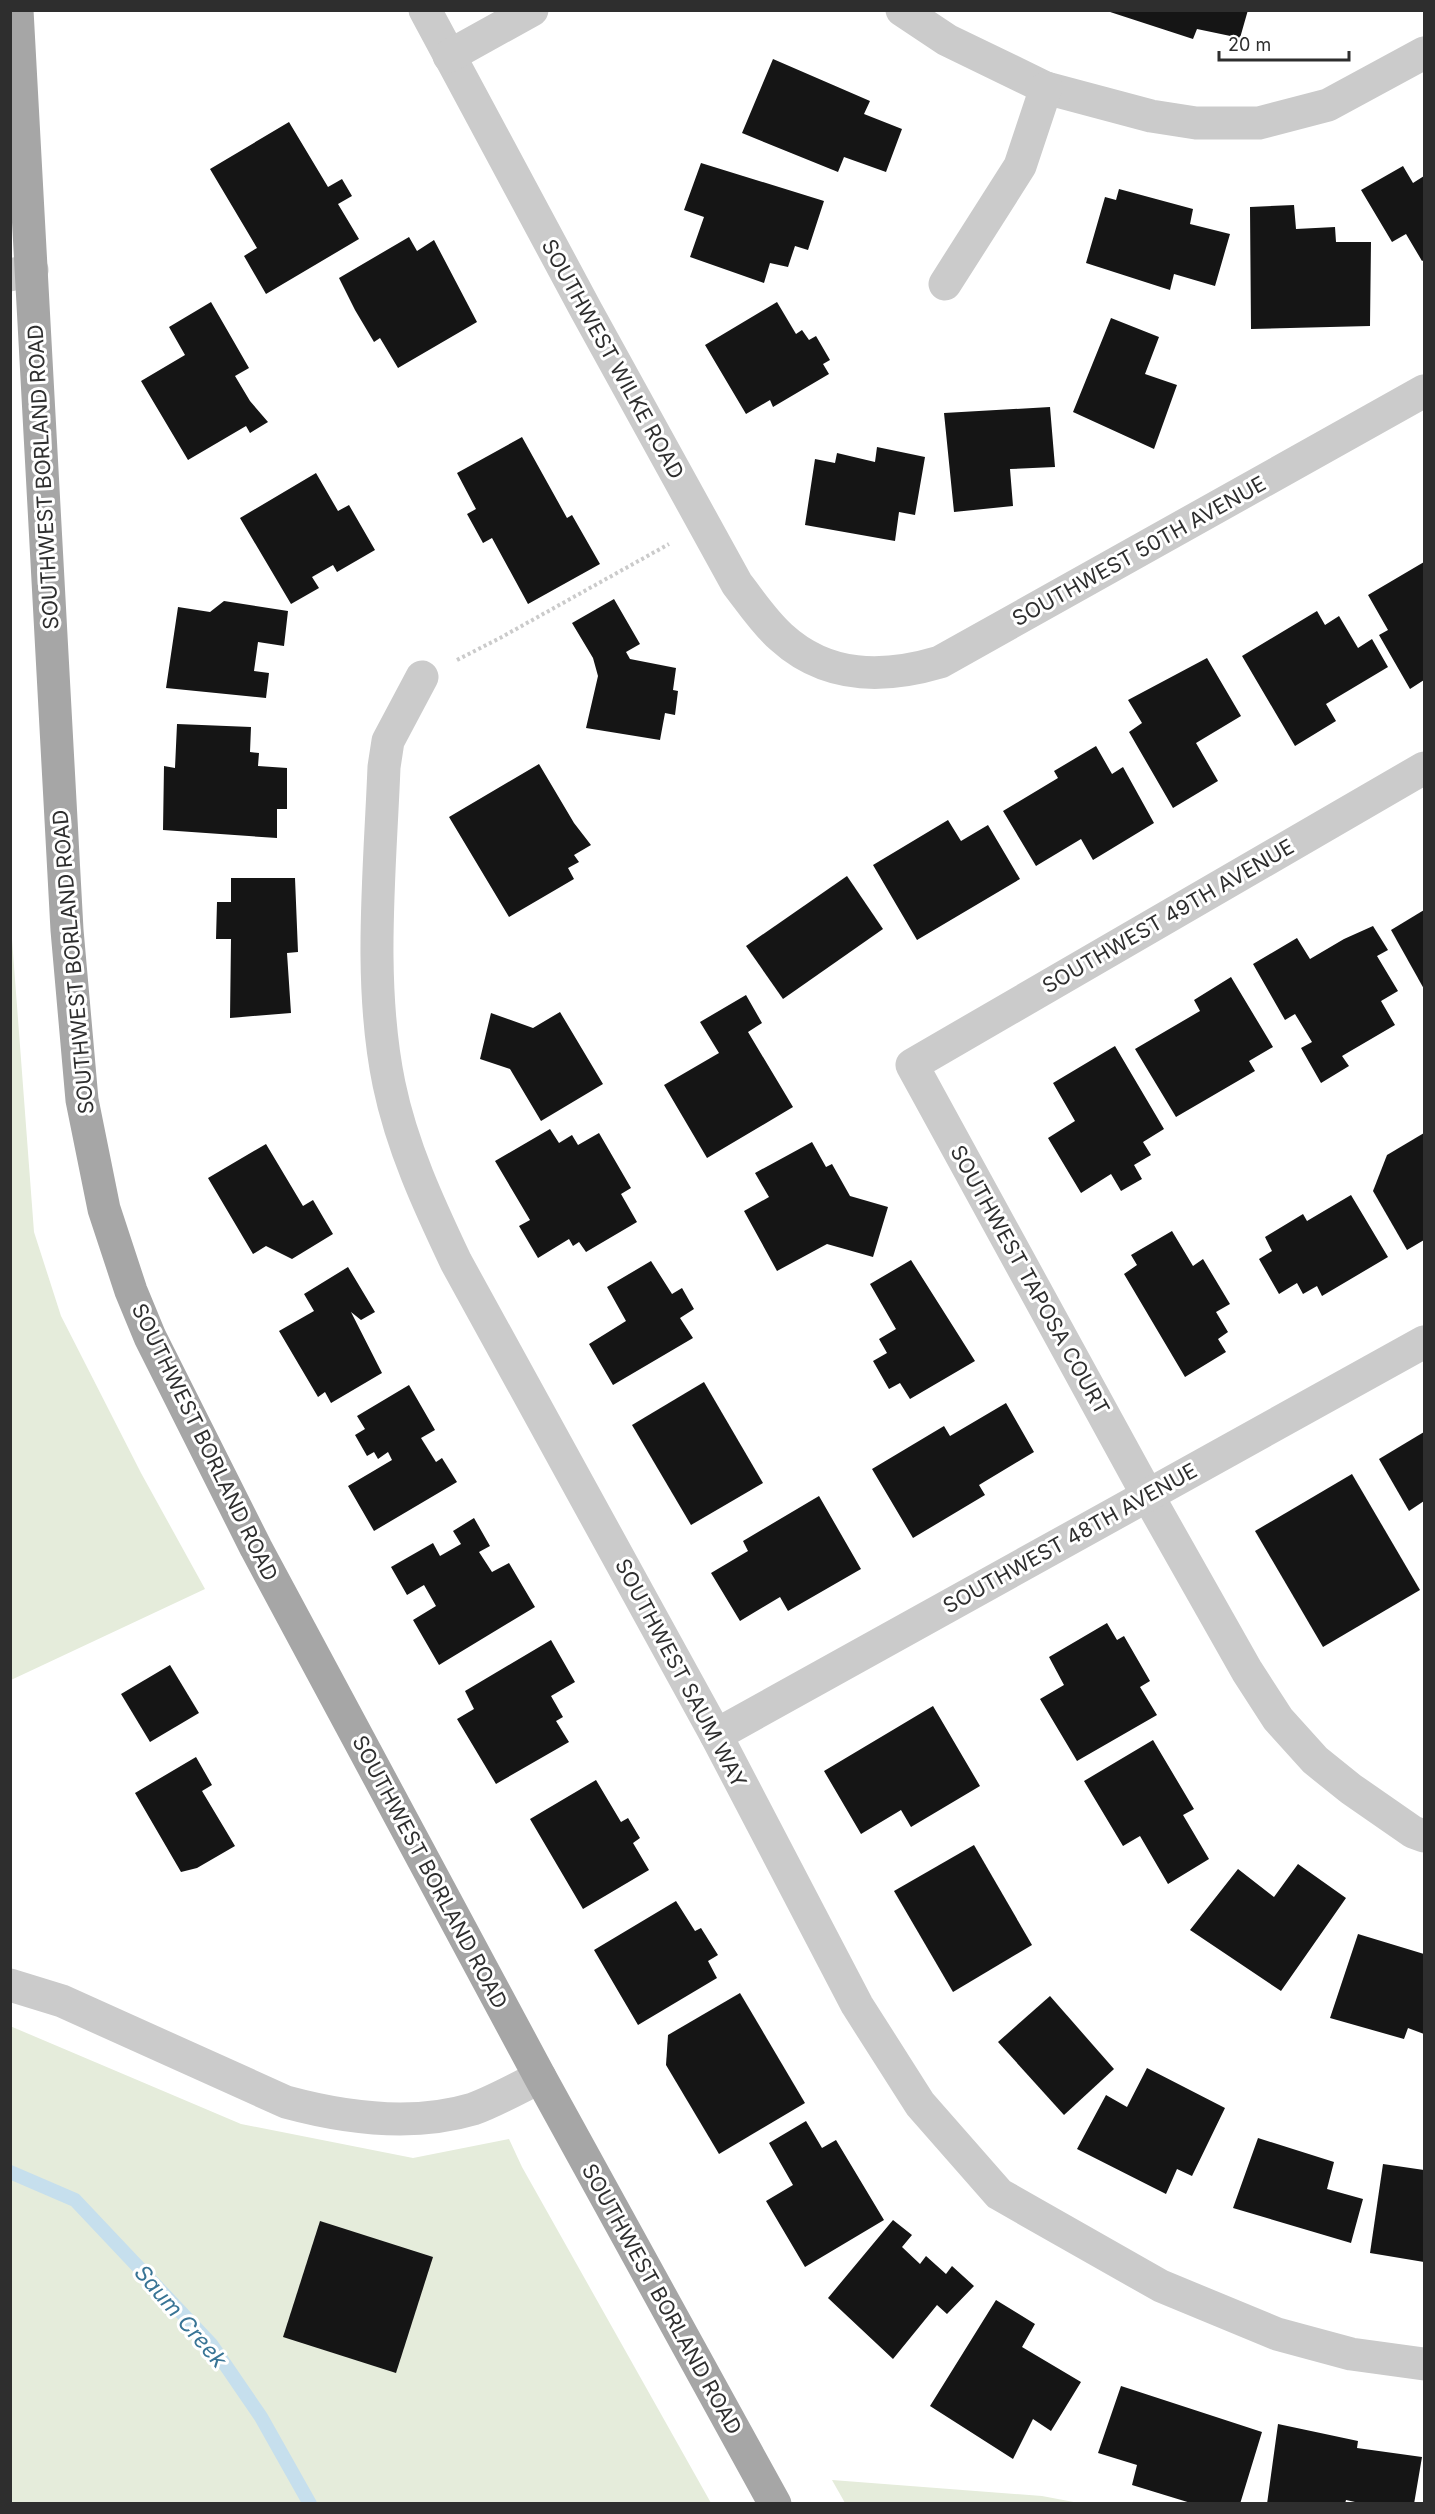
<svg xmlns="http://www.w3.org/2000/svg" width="1435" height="2514" font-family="Inter,sans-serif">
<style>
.green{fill:#e5ecdb}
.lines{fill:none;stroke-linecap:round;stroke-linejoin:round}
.stream{stroke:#c6dfed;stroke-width:14}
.building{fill:#151515}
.path{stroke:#cbcbcb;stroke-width:4;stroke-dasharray:3 3;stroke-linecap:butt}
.minor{stroke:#cbcbcb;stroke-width:33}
.major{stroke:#a6a6a6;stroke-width:33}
.labels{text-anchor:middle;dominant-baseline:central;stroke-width:6;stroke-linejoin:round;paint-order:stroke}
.street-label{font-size:21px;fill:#2e2e2e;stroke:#fff}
.water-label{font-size:22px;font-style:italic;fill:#387495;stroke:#fff}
</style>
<rect width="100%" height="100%" fill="#fff"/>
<g class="green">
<polygon points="11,926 34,1232 61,1316 141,1473 205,1589 11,1680"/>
<polygon points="10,2026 241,2124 413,2158 509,2139 522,2167 711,2503 11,2503"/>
<polygon points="832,2480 1042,2496 1079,2503 845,2503"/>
</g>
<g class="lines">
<polyline class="stream" points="10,2172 75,2200 211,2344 261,2417 310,2504"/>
</g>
<g class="building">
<polygon points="1248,10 1240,38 1197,29 1193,39 1107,11"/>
<polygon points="773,59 870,101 864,114 902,129 886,172 844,157 838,172 742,133"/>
<polygon points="289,122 328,187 342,179 352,196 338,204 359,239 266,294 244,256 257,248 210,169"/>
<polygon points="701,163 824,201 808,250 795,246 788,267 770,263 764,283 690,257 704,217 684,210"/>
<polygon points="1403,166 1413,183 1424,176 1424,260 1422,261 1406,234 1392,242 1361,190"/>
<polygon points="1119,189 1193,209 1190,224 1230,234 1215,286 1174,274 1170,290 1086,263 1105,197 1116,200"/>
<polygon points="1294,205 1296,229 1335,227 1336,242 1371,242 1370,326 1251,329 1250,207"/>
<polygon points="409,237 417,251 434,240 477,322 398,368 380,338 374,342 355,310 339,278"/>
<polygon points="211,302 249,368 235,376 250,401 268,422 250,433 246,426 188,460 141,381 185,355 169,327"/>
<polygon points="777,302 796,334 802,330 809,340 816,336 830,360 823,364 829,374 773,407 770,400 746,414 705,345"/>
<polygon points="1111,318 1159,337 1145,374 1177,385 1154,449 1073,412"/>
<polygon points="1050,407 1055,467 1010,469 1013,506 954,512 944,413"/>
<polygon points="522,437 567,518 572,515 600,564 528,604 492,538 483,543 467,514 476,509 457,473"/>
<polygon points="877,447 925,457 915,515 899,512 895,541 805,525 815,459 835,463 837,453 875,462"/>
<polygon points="316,473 338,511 349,505 375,550 337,572 333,565 312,577 319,588 291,604 240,518"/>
<polygon points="1424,562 1424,680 1410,689 1379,635 1388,630 1368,595"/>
<polygon points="614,599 640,644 626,652 630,659 676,668 673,690 678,691 675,715 665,713 660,740 586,728 598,676 593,658 572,623"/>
<polygon points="224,601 288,611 284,646 258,642 254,671 269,673 266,698 166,688 178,607 210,612"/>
<polygon points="1317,611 1325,625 1339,616 1358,648 1372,639 1388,667 1326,704 1336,721 1295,746 1242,656"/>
<polygon points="1207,658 1241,716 1196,743 1218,781 1173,808 1129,732 1142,723 1128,700"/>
<polygon points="177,724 251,727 250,752 259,753 258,766 287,768 287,809 277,809 277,838 163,830 164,766 175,768"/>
<polygon points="1096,746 1112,774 1123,767 1154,823 1093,860 1081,839 1036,866 1003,811 1058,778 1054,771"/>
<polygon points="539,764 574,823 591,845 574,855 579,862 568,868 574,879 509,917 449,817"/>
<polygon points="948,820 961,841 988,825 1020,879 917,940 873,865"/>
<polygon points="847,876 883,929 783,999 746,946"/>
<polygon points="231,878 295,878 298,952 287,953 291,1013 230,1018 231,939 216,939 217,902 231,902"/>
<polygon points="1424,910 1424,989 1391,930"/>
<polygon points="1373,926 1388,950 1377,956 1398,991 1381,1001 1395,1025 1342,1056 1349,1066 1321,1083 1301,1048 1312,1042 1295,1014 1285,1020 1253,964 1297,938 1310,959 1344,939"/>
<polygon points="1231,977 1273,1047 1249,1061 1255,1071 1176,1117 1135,1049 1200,1011 1194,1000"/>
<polygon points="746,995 762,1023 748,1032 793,1107 707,1158 664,1085 719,1053 700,1022"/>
<polygon points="560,1012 603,1084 541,1121 510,1069 480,1059 491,1013 533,1028"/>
<polygon points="1115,1046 1164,1129 1143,1142 1151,1155 1134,1165 1142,1179 1121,1191 1111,1174 1081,1193 1048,1138 1075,1121 1053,1083"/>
<polygon points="550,1129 559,1143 572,1135 578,1145 599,1133 631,1188 621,1194 637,1222 586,1252 579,1242 573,1246 569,1239 538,1258 519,1226 530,1220 495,1161"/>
<polygon points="1424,1133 1424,1240 1407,1250 1373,1191 1387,1155"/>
<polygon points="812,1142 826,1167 832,1164 850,1196 888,1207 873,1257 827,1244 777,1271 744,1211 769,1197 755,1173"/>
<polygon points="266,1144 303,1206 313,1200 333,1234 292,1259 266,1246 253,1254 208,1178"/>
<polygon points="1351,1195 1388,1257 1322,1296 1317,1286 1303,1294 1297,1283 1279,1294 1259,1259 1272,1251 1265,1237 1303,1214 1307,1221"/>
<polygon points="1172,1231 1193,1266 1203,1259 1230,1304 1216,1312 1228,1332 1218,1339 1226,1352 1185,1377 1124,1274 1137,1265 1131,1255"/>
<polygon points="911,1260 975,1361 910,1399 900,1383 889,1389 873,1361 887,1353 879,1339 896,1329 870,1284"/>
<polygon points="651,1261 672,1294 682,1288 694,1309 680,1318 693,1338 613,1385 589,1344 626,1321 607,1287"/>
<polygon points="348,1267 375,1312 361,1320 351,1312 382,1373 331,1403 325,1392 318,1397 279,1331 314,1311 304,1294"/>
<polygon points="704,1382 763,1483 691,1525 632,1425"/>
<polygon points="409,1385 435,1430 421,1438 436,1462 442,1458 457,1482 374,1531 348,1486 392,1460 388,1452 378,1459 374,1452 367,1456 355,1435 365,1429 357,1416"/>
<polygon points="1006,1403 1034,1452 979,1485 985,1495 913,1538 872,1469 944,1426 950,1436"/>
<polygon points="1424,1432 1424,1501 1409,1511 1379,1459"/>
<polygon points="1352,1474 1420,1590 1323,1647 1255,1531"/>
<polygon points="819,1496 861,1569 788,1611 780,1597 740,1621 711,1573 748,1551 743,1541"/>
<polygon points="474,1518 490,1546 479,1552 492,1572 509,1563 535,1607 439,1665 413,1620 436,1606 424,1585 407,1595 391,1567 433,1543 440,1556 461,1544 453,1531"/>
<polygon points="1107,1623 1117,1640 1124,1636 1150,1681 1140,1687 1157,1715 1077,1761 1040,1699 1064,1685 1049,1657"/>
<polygon points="551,1640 575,1682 551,1696 563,1717 556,1721 569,1742 496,1784 457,1719 474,1709 465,1691"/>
<polygon points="170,1665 199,1713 150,1742 121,1694"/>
<polygon points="933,1706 980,1786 911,1827 901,1810 861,1834 824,1771"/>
<polygon points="1153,1740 1194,1809 1183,1815 1209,1859 1168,1884 1140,1836 1123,1846 1084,1781"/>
<polygon points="196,1757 212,1785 202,1791 235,1846 197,1868 181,1872 135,1793"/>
<polygon points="596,1780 621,1822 628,1818 640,1838 633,1843 649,1870 583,1909 530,1819"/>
<polygon points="974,1845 1032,1945 953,1992 894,1891"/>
<polygon points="1298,1864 1346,1898 1281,1991 1190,1930 1238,1869 1274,1897"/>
<polygon points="676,1901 695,1931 701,1928 718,1955 708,1961 717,1978 638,2025 594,1950"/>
<polygon points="1358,1934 1424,1954 1424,2034 1408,2028 1404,2039 1330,2018"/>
<polygon points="740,1993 805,2103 719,2154 666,2065 668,2035"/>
<polygon points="1050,1996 1114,2069 1064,2115 998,2042"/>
<polygon points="1147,2068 1225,2108 1192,2176 1177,2169 1166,2194 1077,2149 1106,2095 1127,2107"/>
<polygon points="806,2121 822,2148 836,2140 884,2220 805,2267 766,2201 793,2185 769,2143"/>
<polygon points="1258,2138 1334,2162 1327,2189 1363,2199 1351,2243 1233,2208"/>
<polygon points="1383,2164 1424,2170 1424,2262 1370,2253"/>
<polygon points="893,2220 912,2235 902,2247 920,2264 926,2256 946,2274 952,2266 974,2286 947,2314 937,2305 893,2359 828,2298"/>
<polygon points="320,2221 433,2257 396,2373 283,2337"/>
<polygon points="996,2300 1035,2324 1022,2347 1081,2382 1051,2431 1033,2419 1013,2459 930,2406"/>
<polygon points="1121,2386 1262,2432 1240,2504 1194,2504 1132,2485 1137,2465 1098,2453"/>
<polygon points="1278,2424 1358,2441 1357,2448 1422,2457 1414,2504 1364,2504 1346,2500 1345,2504 1267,2504"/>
</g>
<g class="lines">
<polyline class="path" points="457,660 500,638 669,544"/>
<g class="minor">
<path d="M425,10l161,300 151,274c14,18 27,38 44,53 46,42 102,42 159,25l484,-271"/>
<polyline points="902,10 947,40 1046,88 1151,116 1196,123 1259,123 1328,105 1424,53"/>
<polyline points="449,56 532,10"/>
<polyline points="10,275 32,270"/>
<polyline points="945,284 1020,166 1046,88"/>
<path d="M422,677l-34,64 -4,26c-4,103 -16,215 5,317 13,63 40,121 67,178l260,473 141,270 63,99 79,90 162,92 116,48 74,20 73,10"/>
<polyline points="1424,768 912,1065 1148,1496 1247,1671 1278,1719 1315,1760 1351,1789 1413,1832 1424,1836"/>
<polyline points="716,1735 1424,1342"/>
<path d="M10,1985l52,16 224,101c59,16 127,25 187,7 22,-8 45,-21 67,-32"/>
</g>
<polyline class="major" points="17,10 67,930 82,1100 104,1209 131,1291 150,1337 256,1548 540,2077 775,2504"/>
</g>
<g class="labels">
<g class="street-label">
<text transform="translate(613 359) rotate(61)">SOUTHWEST WILKE ROAD</text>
<text transform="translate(43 477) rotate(-93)">SOUTHWEST BORLAND ROAD</text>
<text transform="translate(1139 551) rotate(-29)">SOUTHWEST 50TH AVENUE</text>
<text transform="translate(1168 916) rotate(-30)">SOUTHWEST 49TH AVENUE</text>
<text transform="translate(73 962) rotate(-95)">SOUTHWEST BORLAND ROAD</text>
<text transform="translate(1030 1280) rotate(61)">SOUTHWEST TAPOSA COURT</text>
<text transform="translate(205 1442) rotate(64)">SOUTHWEST BORLAND ROAD</text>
<text transform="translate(1070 1538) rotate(-29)">SOUTHWEST 48TH AVENUE</text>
<text transform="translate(681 1673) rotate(62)">SOUTHWEST SAUM WAY</text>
<text transform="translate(430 1872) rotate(62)">SOUTHWEST BORLAND ROAD</text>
<text transform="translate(662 2299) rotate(61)">SOUTHWEST BORLAND ROAD</text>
</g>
<g class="water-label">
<text transform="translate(181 2316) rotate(49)">Saum Creek</text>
</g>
</g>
<rect width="1435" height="2514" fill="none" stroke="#2e2e2e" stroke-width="24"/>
<path d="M1219 51v9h130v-9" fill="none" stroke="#2e2e2e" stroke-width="3"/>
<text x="1228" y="51" font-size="18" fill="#2e2e2e" stroke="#ffffff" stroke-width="4.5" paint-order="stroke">20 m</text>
</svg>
